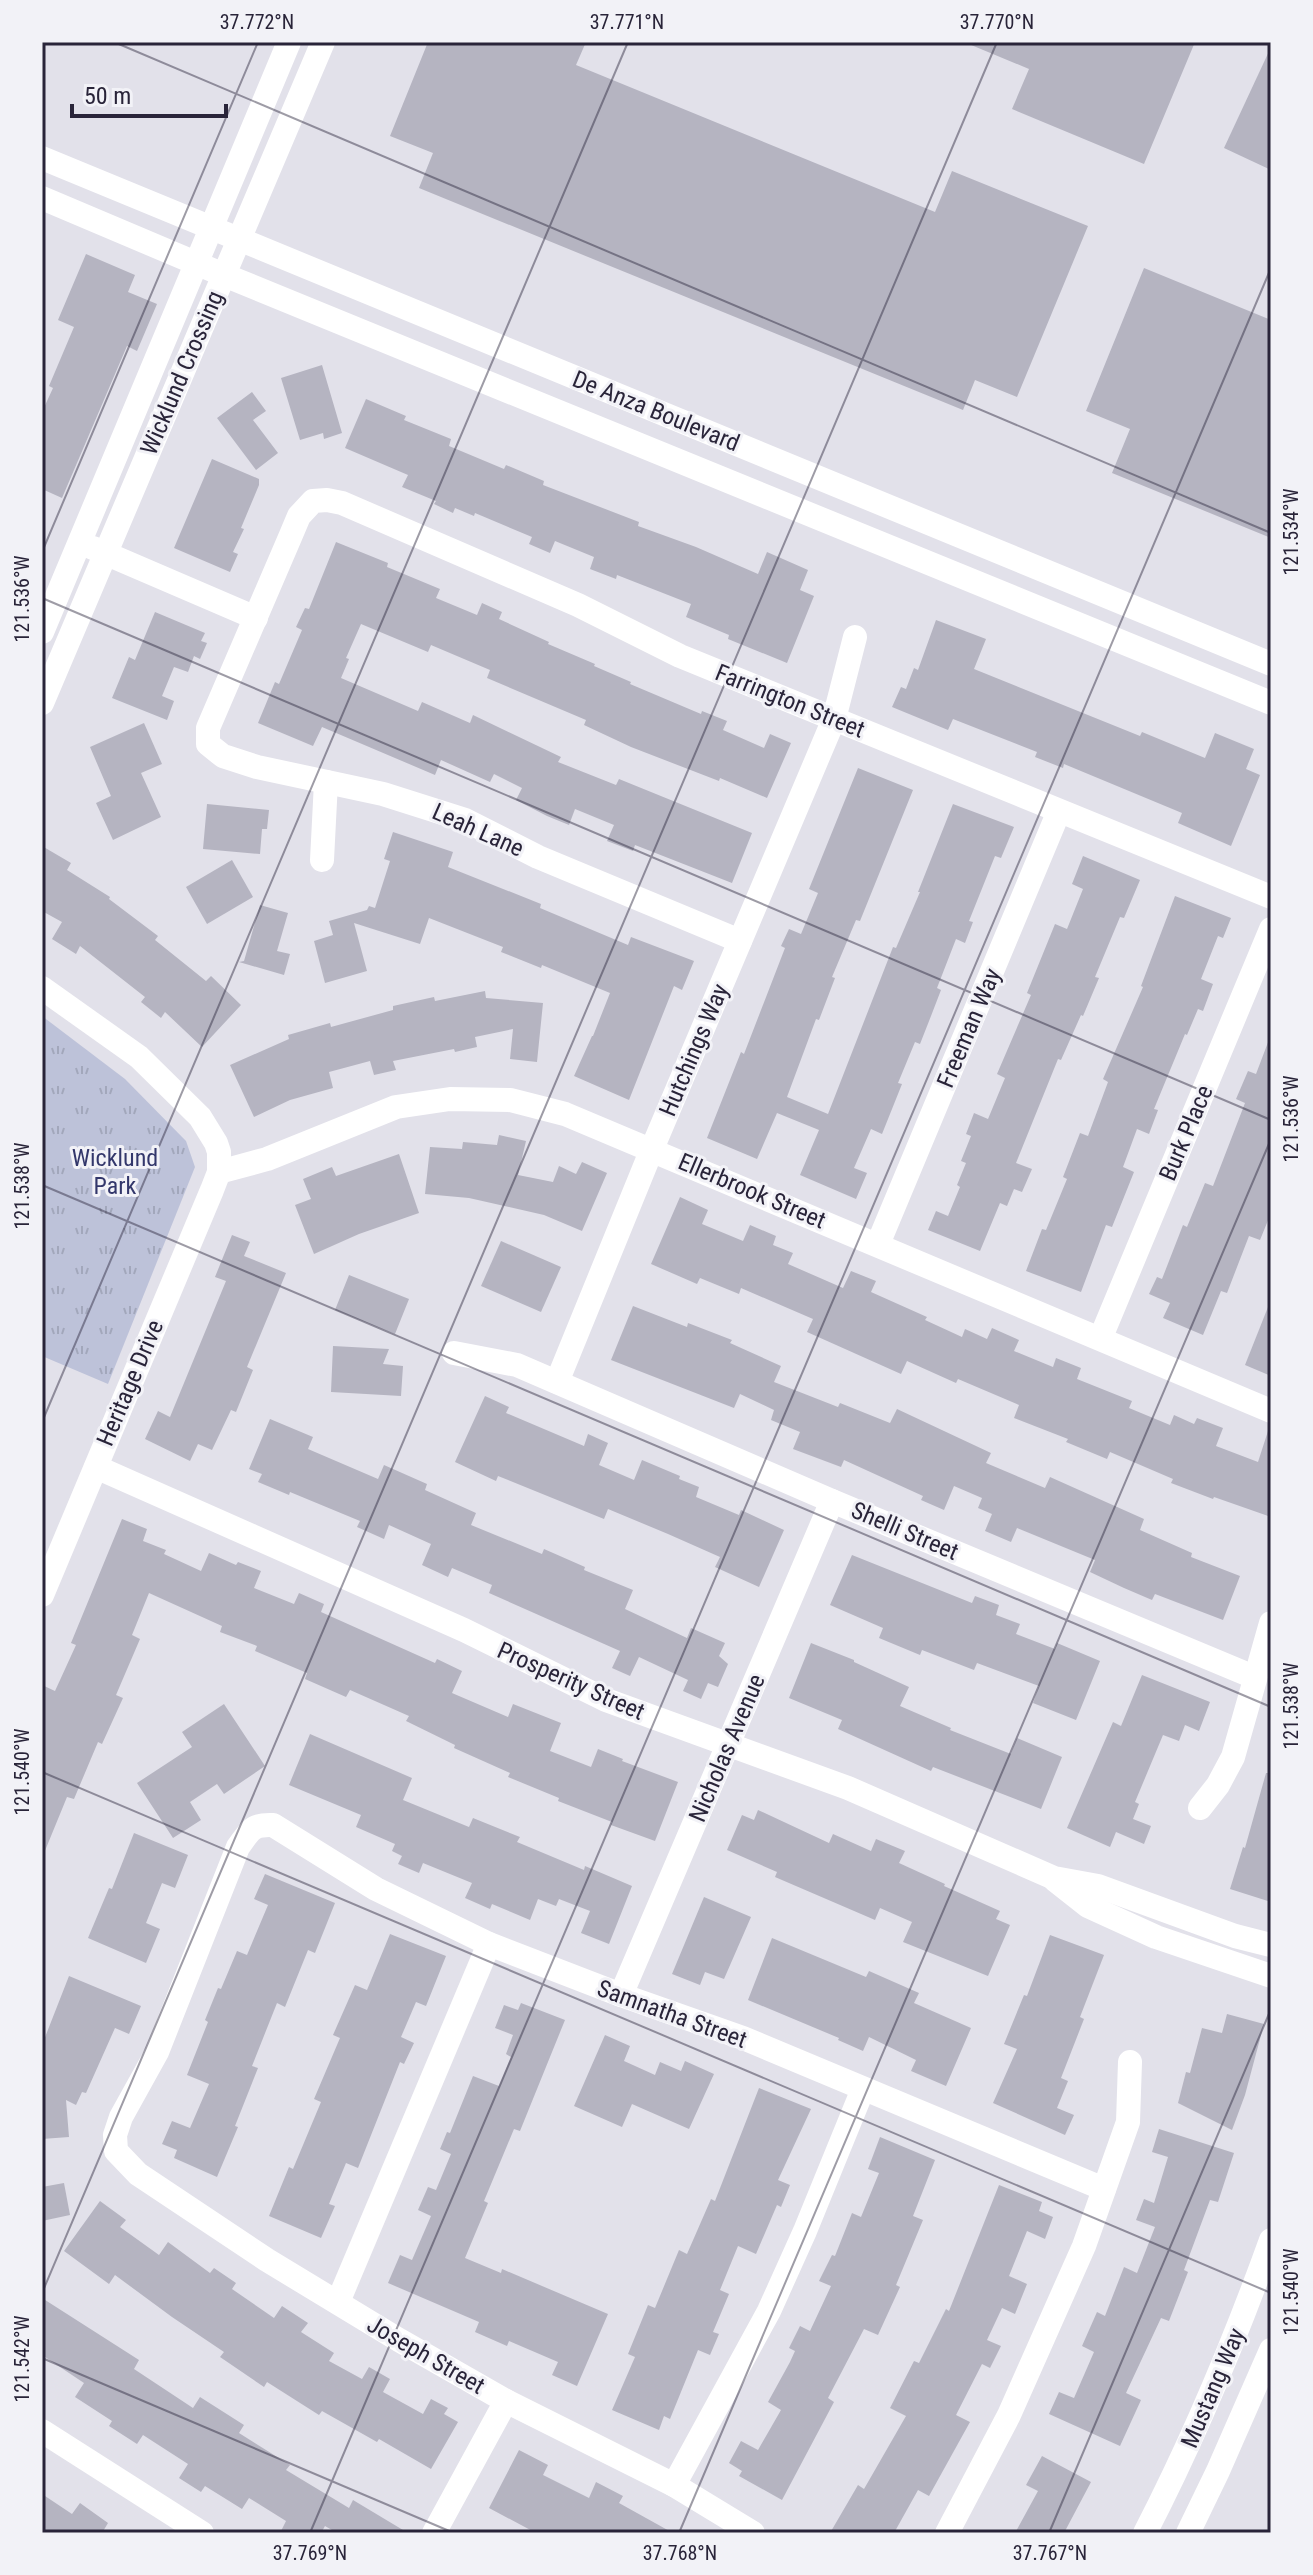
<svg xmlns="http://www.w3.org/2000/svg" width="1313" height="2575" font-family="'Roboto Condensed',sans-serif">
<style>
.park{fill:url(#park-tufts)}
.building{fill:#b5b4c1}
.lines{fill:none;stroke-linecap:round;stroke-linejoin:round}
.minor{stroke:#fff;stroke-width:24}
.ticks{fill:none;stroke:#292439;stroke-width:2;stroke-opacity:0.45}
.labels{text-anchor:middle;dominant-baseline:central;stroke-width:6;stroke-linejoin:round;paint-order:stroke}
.street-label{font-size:24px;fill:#292439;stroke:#f2f2f7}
.park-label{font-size:24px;fill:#33376b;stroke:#f2f2f7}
.neatline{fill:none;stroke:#292439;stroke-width:3}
.ticks-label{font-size:20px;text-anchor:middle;fill:#292439}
</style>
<defs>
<pattern id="park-tufts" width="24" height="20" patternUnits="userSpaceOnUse" patternTransform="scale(2)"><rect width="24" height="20" fill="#bdc2d9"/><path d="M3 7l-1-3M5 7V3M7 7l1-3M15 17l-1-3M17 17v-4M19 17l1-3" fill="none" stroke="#a2a7bb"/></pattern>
</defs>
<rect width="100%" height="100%" fill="#e2e1ea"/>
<polygon class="park" points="42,1016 125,1079 186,1141 195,1167 108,1384 42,1356"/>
<g class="building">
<polygon points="428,42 586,42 576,65 935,212 952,171 1088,226 1017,397 975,380 963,410 419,188 433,153 390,136"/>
<polygon points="964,42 1195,42 1144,164 1012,109 1029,69"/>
<polygon points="1271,47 1271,170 1224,148"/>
<polygon points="86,254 135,275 128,292 157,304 137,351 127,346 62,498 42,489 42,412 53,388 49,386 74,327 58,320"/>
<polygon points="1144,268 1271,320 1271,538 1112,473 1130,429 1086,411"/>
<polygon points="322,365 342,433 324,439 323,433 300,440 281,378"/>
<polygon points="252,392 266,411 253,420 278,453 256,470 217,418"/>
<polygon points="366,399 406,416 404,420 451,439 449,446 504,469 506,465 544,481 543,485 639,522 638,526 696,547 758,574 767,552 808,570 800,590 814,596 787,663 728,639 729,635 686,617 691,604 617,575 616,579 590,569 594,557 555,541 550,553 529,544 532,537 475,513 474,516 455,508 453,513 434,504 436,501 402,487 408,475 345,448"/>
<polygon points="212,459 259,479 259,485 241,528 244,529 233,552 238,554 230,572 174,548"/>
<polygon points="336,542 388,563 387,567 440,589 436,598 477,615 482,603 502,612 499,619 549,642 548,644 595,664 594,666 631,682 630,684 701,714 702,711 727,721 723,730 764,748 770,734 791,743 767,798 720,778 719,781 631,747 584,725 586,720 487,678 490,670 431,645 428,652 361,624 346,658 349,659 341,678 418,711 422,702 470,723 473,715 561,757 558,762 616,785 619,779 752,833 732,883 635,845 633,851 607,841 614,825 575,809 569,825 547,816 516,800 522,788 494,774 490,782 441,760 435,775 322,727 313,746 258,723 275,682 279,684 302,630 296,627 305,608 309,609"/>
<polygon points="155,612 205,633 201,641 207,643 200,659 194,656 188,672 174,667 162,696 174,701 167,720 112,698 129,657 135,660"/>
<polygon points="936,620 986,639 974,669 1140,736 1142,732 1205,758 1215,733 1254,749 1246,769 1260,775 1231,846 1178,823 1182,813 1064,764 1063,768 1035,757 1037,752 953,719 948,730 892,707 901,687 906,689 914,668 918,670"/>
<polygon points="144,723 162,764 141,773 161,817 113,840 96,803 111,796 90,747"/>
<polygon points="858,768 913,790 860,921 856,920 832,977 835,978 819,1020 816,1019 787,1097 828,1114 893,947 896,948 920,892 918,892 953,804 1014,827 1001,858 995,856 969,921 973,922 965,943 956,939 937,988 941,990 931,1016 920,1044 915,1042 898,1083 902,1084 882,1134 871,1129 854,1168 867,1173 856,1199 800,1175 819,1130 777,1113 757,1159 707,1138 741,1052 744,1054 785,948 781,946 789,929 801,934 818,893 809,889"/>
<polygon points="207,804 269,810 267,829 262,829 260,854 203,849"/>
<polygon points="393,832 453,852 448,867 541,904 540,908 628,945 631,937 694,961 682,990 674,986 629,1100 574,1076 592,1036 593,1036 610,993 542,965 541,968 501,952 503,947 429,918 420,944 354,923 367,971 325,983 314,941 333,935 329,921 367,910 369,906 375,908 390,861 384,859"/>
<polygon points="42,846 71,863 67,870 110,897 109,899 158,936 155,940 206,981 211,976 241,1005 202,1047 165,1012 161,1018 141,1002 145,997 80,946 76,954 52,939 62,922 42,911"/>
<polygon points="1083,856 1140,880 1124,918 1120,917 1095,977 1099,978 1083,1016 1081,1015 1061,1060 1058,1059 1016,1163 1032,1169 1022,1192 1014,1189 1007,1206 1000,1203 980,1251 928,1230 936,1211 948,1216 960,1187 957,1185 966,1163 961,1161 971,1136 966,1134 974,1113 988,1119 1005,1078 997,1074 1031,995 1027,993 1055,924 1067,929 1083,889 1072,884"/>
<polygon points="232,860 253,897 207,924 186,887"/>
<polygon points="1175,896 1231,918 1223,938 1218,936 1201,979 1213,984 1203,1011 1198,1009 1187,1035 1185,1034 1154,1109 1158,1110 1149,1134 1137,1129 1123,1167 1134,1172 1112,1227 1106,1225 1081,1292 1026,1271 1042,1229 1046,1230 1067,1179 1063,1177 1080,1133 1088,1136 1108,1082 1103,1079 1143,987 1141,986"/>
<polygon points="260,905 288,913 277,951 290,954 284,975 239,962 244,961"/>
<polygon points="485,991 486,998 543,1003 537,1062 510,1059 513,1029 475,1037 477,1047 455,1052 454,1049 393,1061 396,1070 374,1075 370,1061 329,1072 333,1088 290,1100 254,1117 230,1065 289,1039 288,1035 330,1023 331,1027 393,1010 393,1006 434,997 435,1001"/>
<polygon points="1270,1037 1271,1213 1260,1240 1249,1236 1227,1293 1221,1291 1203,1335 1163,1318 1170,1303 1149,1294 1157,1277 1162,1279 1183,1225 1187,1227 1205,1183 1213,1186 1245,1103 1236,1099 1248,1071 1256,1074"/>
<polygon points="499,1135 526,1141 518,1175 553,1182 559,1166 576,1174 582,1162 607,1173 582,1231 544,1215 469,1198 425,1194 430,1147 462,1149 463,1142 497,1145"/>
<polygon points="399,1154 419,1213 359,1234 314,1254 295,1205 311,1199 303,1179 332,1167 336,1176"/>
<polygon points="680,1197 708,1210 702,1224 743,1241 750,1225 776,1236 773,1245 793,1253 788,1264 843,1288 851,1271 876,1281 871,1292 927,1317 925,1320 962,1337 965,1329 987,1339 992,1328 1019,1340 1014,1351 1053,1367 1056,1358 1081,1368 1077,1379 1132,1401 1129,1408 1170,1425 1174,1415 1194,1424 1197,1418 1223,1428 1216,1446 1258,1462 1268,1431 1271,1431 1271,1517 1214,1497 1213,1499 1171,1483 1173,1479 1110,1452 1107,1459 1066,1442 1068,1439 1014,1418 1019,1405 958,1379 956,1383 907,1361 901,1374 807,1332 813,1319 741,1288 739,1294 700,1278 697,1284 651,1264"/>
<polygon points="232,1235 250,1242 244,1256 286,1273 247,1367 253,1370 236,1412 231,1410 212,1450 198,1444 190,1461 145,1439 158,1411 170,1417 226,1281 215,1277"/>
<polygon points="501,1241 561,1267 541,1312 481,1286"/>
<polygon points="349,1275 409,1299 395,1334 335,1310"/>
<polygon points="1270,1302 1271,1302 1271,1376 1245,1365"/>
<polygon points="633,1306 687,1327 688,1323 732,1340 730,1343 781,1366 774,1382 838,1407 840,1403 890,1423 897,1409 991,1453 986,1463 1045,1488 1050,1477 1144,1519 1140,1530 1192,1553 1191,1557 1240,1576 1223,1620 1155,1594 1152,1600 1124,1588 1090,1572 1095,1560 1017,1528 1011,1542 985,1531 992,1514 978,1508 982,1498 954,1486 944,1510 921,1500 923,1496 844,1460 841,1467 793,1449 800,1432 771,1420 774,1410 740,1394 734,1408 611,1360"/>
<polygon points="333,1346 389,1349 383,1364 403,1366 401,1396 331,1392"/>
<polygon points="485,1396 509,1407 506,1413 584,1446 588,1434 608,1443 599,1465 634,1480 642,1460 680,1476 679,1479 699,1487 696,1497 739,1515 741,1510 784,1530 759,1587 715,1567 720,1557 668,1534 608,1509 604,1519 498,1476 496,1481 455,1462"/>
<polygon points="270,1419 313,1437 308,1449 378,1479 384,1465 427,1484 425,1490 476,1513 471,1525 542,1554 544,1549 585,1567 584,1570 633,1590 625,1609 687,1638 691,1628 725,1643 719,1656 728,1664 718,1687 708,1683 701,1699 683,1691 688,1680 639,1657 630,1676 612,1668 620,1651 489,1593 492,1585 452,1568 448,1577 422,1565 431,1544 389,1525 384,1539 357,1527 360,1521 290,1492 289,1495 258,1482 262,1474 249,1469"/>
<polygon points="122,1519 147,1529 143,1541 166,1550 164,1554 201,1571 209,1553 236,1565 238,1562 261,1571 254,1588 294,1604 299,1593 324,1604 321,1612 435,1663 437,1659 462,1671 452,1693 508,1717 513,1704 561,1723 550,1751 591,1767 598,1749 623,1759 622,1761 678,1782 655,1841 611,1825 612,1822 558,1801 559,1798 508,1777 510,1773 454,1748 455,1745 406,1721 409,1716 350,1690 346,1697 305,1679 307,1673 255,1651 257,1646 220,1632 222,1626 149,1593 132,1635 140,1639 116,1695 123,1698 102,1744 98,1742 74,1799 67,1797 42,1858 42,1685 55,1691 76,1645 71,1643"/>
<polygon points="852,1555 972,1603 975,1596 999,1605 996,1615 1020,1624 1016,1634 1055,1649 1057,1643 1100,1661 1076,1720 1033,1703 1039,1686 977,1663 974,1670 922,1650 920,1655 879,1638 883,1628 830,1605"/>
<polygon points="811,1643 854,1660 854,1662 909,1687 900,1706 951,1728 950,1730 1011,1754 1017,1738 1062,1757 1041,1809 933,1767 931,1771 838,1729 842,1720 789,1698"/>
<polygon points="1142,1675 1210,1702 1199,1731 1185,1725 1179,1741 1163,1735 1135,1802 1139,1804 1133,1819 1151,1826 1144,1844 1116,1832 1110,1847 1067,1828 1113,1722 1121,1726"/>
<polygon points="224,1704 265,1766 224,1794 217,1784 190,1802 201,1820 173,1838 137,1783 192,1747 182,1732"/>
<polygon points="310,1734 412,1778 403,1800 469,1827 473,1818 520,1837 517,1842 584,1870 585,1866 632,1886 609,1944 581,1933 590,1911 559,1899 556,1906 538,1899 530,1920 492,1904 490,1909 465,1898 472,1883 423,1863 419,1873 398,1864 402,1856 392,1851 395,1844 356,1827 361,1815 289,1785"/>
<polygon points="1266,1773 1271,1773 1271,1902 1230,1889 1243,1847 1245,1848"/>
<polygon points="758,1810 829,1843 833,1834 871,1851 876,1839 905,1851 899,1863 945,1884 944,1886 1000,1911 996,1919 1010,1925 988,1976 903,1942 912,1922 880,1908 875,1920 775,1877 777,1872 727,1850 742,1815 754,1820"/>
<polygon points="134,1833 188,1855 175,1888 162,1883 146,1923 160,1929 146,1963 88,1938 109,1888 112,1889"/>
<polygon points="265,1874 335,1903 315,1953 308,1950 285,2007 277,2003 252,2066 258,2068 235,2126 238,2127 217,2177 174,2158 177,2150 162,2144 172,2121 190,2128 209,2084 187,2075 208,2022 205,2020 218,1988 221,1989 237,1951 247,1955 268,1905 254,1899"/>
<polygon points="704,1897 751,1917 724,1979 705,1972 700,1985 672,1974"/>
<polygon points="390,1934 446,1956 426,2006 416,2002 401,2037 414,2043 404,2064 400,2062 358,2168 346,2163 329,2204 335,2206 321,2238 269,2216 289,2167 293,2169 321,2102 314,2099 340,2038 333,2035 355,1985 367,1990"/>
<polygon points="1050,1935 1104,1955 1080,2017 1084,2019 1061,2078 1068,2081 1057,2108 1074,2115 1065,2135 993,2103 1017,2049 1004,2044 1024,1995 1027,1996"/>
<polygon points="772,1938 866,1977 869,1971 919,1993 914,2003 971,2028 946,2086 911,2071 916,2060 869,2037 863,2051 838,2040 839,2038 748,2000"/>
<polygon points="69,1976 141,2006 129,2034 115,2028 86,2093 82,2092 76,2105 66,2100 69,2137 42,2139 42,2045"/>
<polygon points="521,2003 565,2020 520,2131 514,2129 484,2201 488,2203 465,2258 501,2273 502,2269 608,2314 577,2386 552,2375 558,2362 509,2341 507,2346 475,2332 479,2322 388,2283 400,2255 412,2260 431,2216 418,2210 428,2187 436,2190 451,2154 440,2149 447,2132 450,2133 473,2076 499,2086 511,2057 506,2054 513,2035 495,2028 504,2005 518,2010"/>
<polygon points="1227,2014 1264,2024 1245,2095 1232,2130 1178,2103 1186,2072 1190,2073 1202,2028 1222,2033"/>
<polygon points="605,2035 630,2046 624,2061 655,2075 660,2062 681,2071 685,2061 714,2074 689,2129 632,2104 622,2127 574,2106"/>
<polygon points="759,2088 811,2109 778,2180 790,2185 781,2207 777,2205 756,2254 738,2246 720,2290 729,2294 713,2332 719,2334 710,2355 698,2350 670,2419 664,2416 659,2430 612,2410 635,2357 628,2354 648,2305 655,2308 679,2250 687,2254 711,2199 715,2201"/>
<polygon points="1159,2129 1234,2153 1218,2202 1210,2200 1184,2270 1188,2272 1169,2321 1161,2318 1126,2393 1141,2400 1120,2446 1049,2414 1059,2392 1074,2398 1094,2352 1082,2346 1097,2312 1105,2316 1124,2267 1137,2273 1155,2227 1136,2220 1144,2199 1154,2203 1168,2157 1152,2152"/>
<polygon points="880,2137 935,2160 913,2216 923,2220 896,2285 900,2287 878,2335 864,2329 828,2398 834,2402 782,2500 739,2476 742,2471 729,2463 741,2441 758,2450 781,2410 768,2402 790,2362 795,2351 789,2348 800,2326 810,2331 831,2286 819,2281 832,2255 835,2256 852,2213 861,2217 879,2173 868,2169"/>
<polygon points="64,2183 70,2215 42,2221 42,2187"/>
<polygon points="999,2185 1042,2202 1039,2211 1053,2217 1045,2239 1027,2231 1009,2276 1027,2284 1015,2314 1002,2308 987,2340 1001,2346 990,2368 982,2364 956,2415 970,2422 929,2496 918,2490 894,2533 830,2533 858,2485 864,2489 906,2416 890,2408 914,2361 919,2363 946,2309 949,2311"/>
<polygon points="100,2201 126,2220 120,2227 159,2255 168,2242 210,2273 214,2268 236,2283 232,2289 274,2318 282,2306 308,2323 301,2332 334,2353 329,2361 362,2379 369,2367 390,2379 383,2392 423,2414 431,2399 448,2408 444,2414 458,2422 431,2469 379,2439 377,2442 322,2411 319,2415 267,2382 264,2387 220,2357 224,2352 172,2317 115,2275 109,2284 64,2251"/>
<polygon points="42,2298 139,2360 134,2369 193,2408 200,2397 244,2425 239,2433 290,2465 286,2470 349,2508 353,2500 408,2533 337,2533 325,2526 321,2533 280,2533 286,2521 249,2498 242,2509 205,2486 201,2492 179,2478 188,2464 143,2435 137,2444 109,2426 112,2421 75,2397 84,2383 42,2355"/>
<polygon points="519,2450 548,2465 543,2475 589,2498 596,2482 623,2496 619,2503 673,2533 536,2533 489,2508"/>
<polygon points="1042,2456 1091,2482 1064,2533 1015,2533 1038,2491 1026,2485"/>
<polygon points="42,2494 72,2514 80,2503 108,2523 102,2533 42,2533"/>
</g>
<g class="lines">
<g class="minor">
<polyline points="42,158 1271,664"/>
<polyline points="42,198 224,275 1271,703"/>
<polyline points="93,548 256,618"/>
<polyline points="42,632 289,42"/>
<polyline points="42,703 323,42"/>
<polyline points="322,860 326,782"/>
<polyline points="740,941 538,857 465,820 383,794 257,767 223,756 208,744 208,728 291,535 299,516 313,501 327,500 342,503 578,605 680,656 1271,897"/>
<polyline points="42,988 139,1057 200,1117 216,1143 219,1152 219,1172 212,1190 42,1595"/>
<polyline points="219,1172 267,1159 396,1107 450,1099 510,1100 565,1114 1271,1411"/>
<polyline points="878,1244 1059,811"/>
<polyline points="1101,1337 1271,929"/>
<polyline points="454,1353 517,1365 832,1501 1254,1677"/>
<polyline points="557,1382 652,1149 834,719 855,637"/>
<polyline points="96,1467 464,1630 606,1700 848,1788 1054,1878 1098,1886 1235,1936 1271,1945"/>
<polyline points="1200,1808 1218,1785 1233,1757 1271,1623"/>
<polyline points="1055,1880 1088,1906 1156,1937 1271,1976"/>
<polyline points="621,1995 832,1501"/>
<polyline points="338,2302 489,1944"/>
<polyline points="42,2431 202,2533"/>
<polyline points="674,2485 769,2311 805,2231 863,2089"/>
<polyline points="434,2533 506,2401"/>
<path d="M753,2533l-79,-48 -168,-84 -107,-61 -132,-80 -129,-86 -22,-23 -1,-16 6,-18 36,-65 81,-205c12,-16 13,-23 35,-22l103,64 113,55 132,51 122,43 361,151"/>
<polyline points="947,2533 1009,2415 1084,2246 1128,2122 1130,2062"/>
<path d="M1145,2533c49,-95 90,-193 126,-293"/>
<polyline points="1188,2533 1218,2471 1271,2350"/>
</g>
</g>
<path class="ticks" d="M114,42l1157,491M42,552l216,-510M42,598l1229,522M42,1185l1229,522M42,1422l586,-1380M42,1772l1229,521M42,2293l955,-2251M42,2358l412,175M310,2533l961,-2265M679,2533l592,-1394M1049,2533l222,-524"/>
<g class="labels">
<g class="street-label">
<text transform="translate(182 373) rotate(-67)">Wicklund Crossing</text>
<text transform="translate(656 411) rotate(22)">De Anza Boulevard</text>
<text transform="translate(790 701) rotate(22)">Farrington Street</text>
<text transform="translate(478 830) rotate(24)">Leah Lane</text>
<text transform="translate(969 1028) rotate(-67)">Freeman Way</text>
<text transform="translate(694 1050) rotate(-67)">Hutchings Way</text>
<text transform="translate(1186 1133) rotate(-67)">Burk Place</text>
<text transform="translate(752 1191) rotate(23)">Ellerbrook Street</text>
<text transform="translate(130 1383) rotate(-67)">Heritage Drive</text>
<text transform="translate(905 1531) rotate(23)">Shelli Street</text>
<text transform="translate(571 1681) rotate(24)">Prosperity Street</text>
<text transform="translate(727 1748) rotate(-67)">Nicholas Avenue</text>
<text transform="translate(672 2014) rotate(20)">Samnatha Street</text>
<text transform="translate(426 2355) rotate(30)">Joseph Street</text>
<text transform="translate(1213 2388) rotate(-67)">Mustang Way</text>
</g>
<g class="park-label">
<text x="115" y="1158">Wicklund<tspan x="115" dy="28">Park</tspan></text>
</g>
</g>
<rect width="1313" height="2575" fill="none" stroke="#f2f2f7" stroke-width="88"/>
<path d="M72 104v12h154v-12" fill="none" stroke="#292439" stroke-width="4"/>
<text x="84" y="104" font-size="24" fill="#292439" stroke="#f2f2f7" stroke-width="6" paint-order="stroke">50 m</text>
<rect x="44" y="44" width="1225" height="2487" class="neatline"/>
<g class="ticks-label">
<text x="257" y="29">37.772°N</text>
<text x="627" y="29">37.771°N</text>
<text x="997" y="29">37.770°N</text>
<text transform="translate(1291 532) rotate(-90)" y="7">121.534°W</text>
<text transform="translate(22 599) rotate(-90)" y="7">121.536°W</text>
<text transform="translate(1291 1119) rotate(-90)" y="7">121.536°W</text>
<text transform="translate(22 1186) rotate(-90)" y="7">121.538°W</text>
<text transform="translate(1291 1706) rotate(-90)" y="7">121.538°W</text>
<text transform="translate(22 1772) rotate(-90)" y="7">121.540°W</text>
<text transform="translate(1291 2292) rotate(-90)" y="7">121.540°W</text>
<text transform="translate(22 2359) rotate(-90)" y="7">121.542°W</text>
<text x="310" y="2560">37.769°N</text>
<text x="680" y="2560">37.768°N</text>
<text x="1050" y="2560">37.767°N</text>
</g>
</svg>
